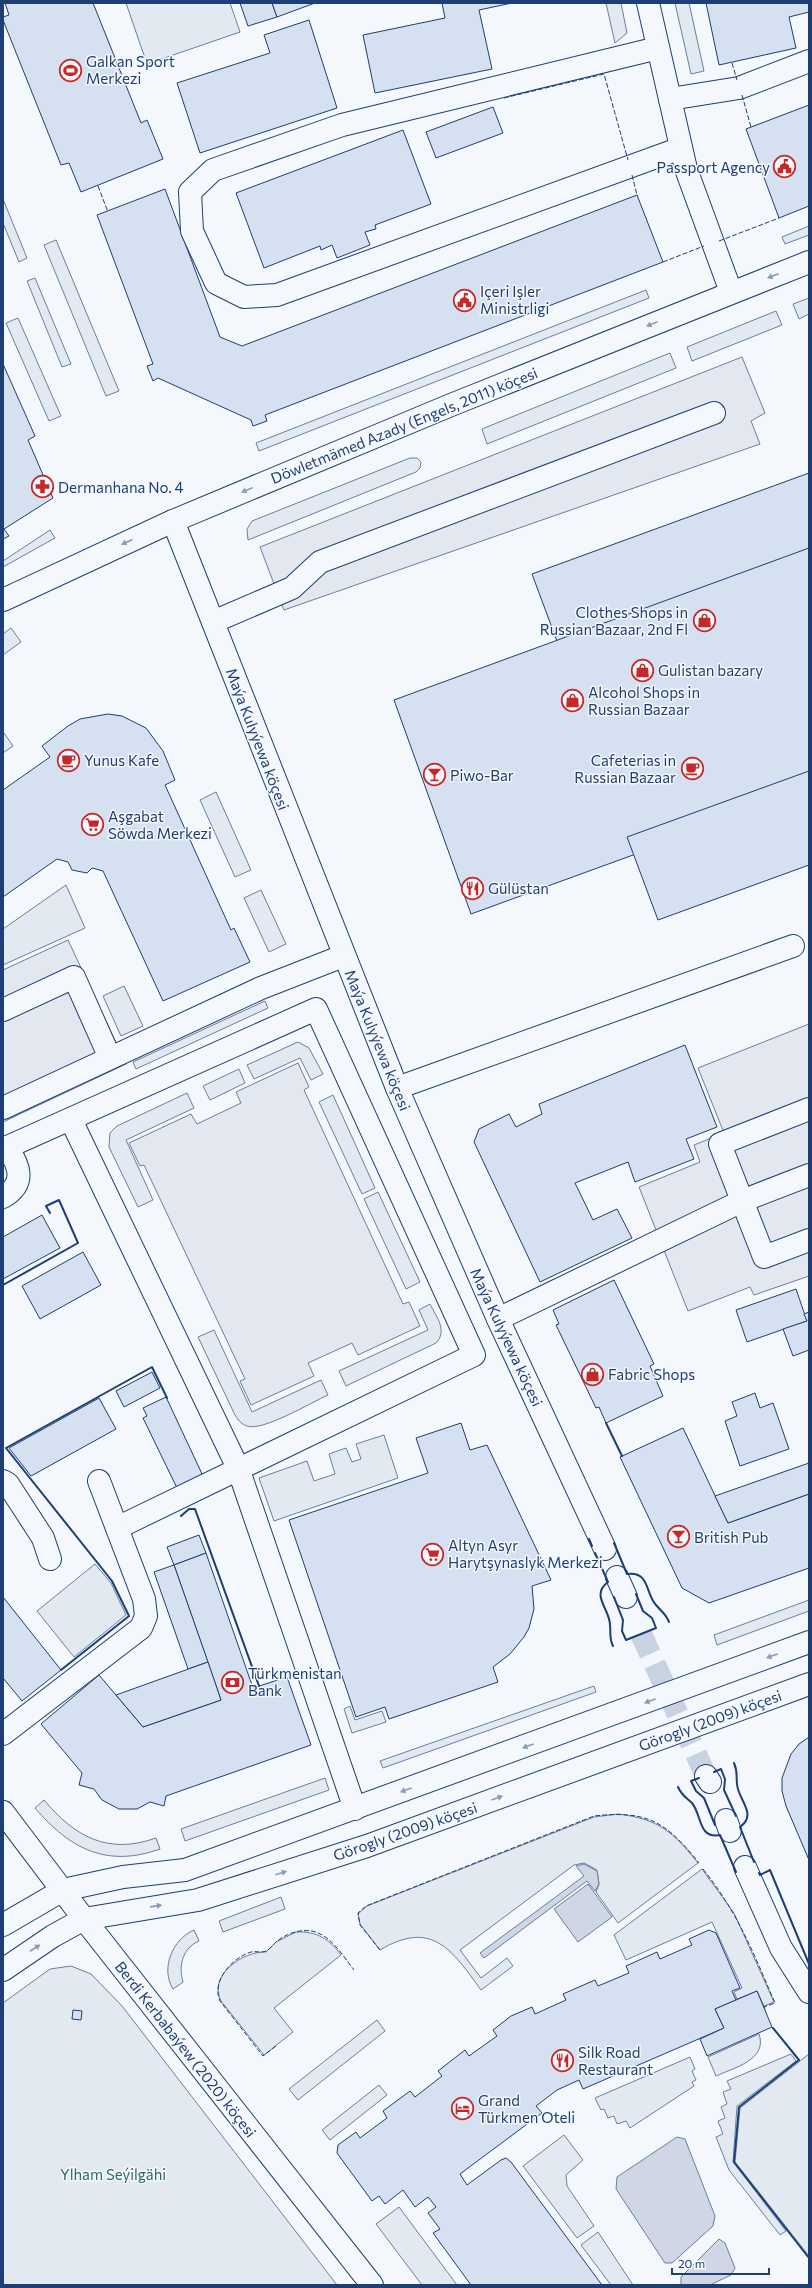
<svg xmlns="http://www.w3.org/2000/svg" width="812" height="2288" font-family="Commissioner,sans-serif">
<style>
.green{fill:#e3e9f0;stroke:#687fa3}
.parking{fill:#e3e8f0;stroke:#687fa3}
.water{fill:#cfd7e4;stroke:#687fa3}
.building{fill:#d5e0f0;stroke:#1d3f73}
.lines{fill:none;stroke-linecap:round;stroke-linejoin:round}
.minor-tunnel{stroke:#c9d2e0;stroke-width:22;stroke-dasharray:22 11;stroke-linecap:butt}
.minor-casing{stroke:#1d3f73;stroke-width:24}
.minor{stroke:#f4f7fb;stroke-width:22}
.fence{stroke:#1d3f73;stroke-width:1;stroke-dasharray:5 2;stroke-linecap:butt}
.wall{stroke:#1d3f73;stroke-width:2}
.oneway{fill:#889bb7}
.labels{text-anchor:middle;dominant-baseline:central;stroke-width:3;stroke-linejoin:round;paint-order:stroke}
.poi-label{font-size:15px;fill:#1d3f73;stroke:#f4f7fb;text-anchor:start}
.street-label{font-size:15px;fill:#1d3f73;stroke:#f4f7fb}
.park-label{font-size:15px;fill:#2c6c60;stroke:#f4f7fb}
</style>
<rect width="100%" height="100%" fill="#f4f7fb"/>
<g class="green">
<polygon points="126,3 230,3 240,32 147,64"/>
<polygon points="606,3 621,3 627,33 615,43"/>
<polygon points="675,3 689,3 704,71 691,74"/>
<polygon points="3,199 27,258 19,262 3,223"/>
<polygon points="809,226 809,235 785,244 782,237"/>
<polygon points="56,240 119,391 106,396 44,245"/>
<polygon points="35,278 71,364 62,367 27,281"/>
<polygon points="646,290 649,298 259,451 256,443"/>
<polygon points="809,298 809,314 799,319 793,304"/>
<polygon points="776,311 782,325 692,361 687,347"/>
<polygon points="18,318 61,416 49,421 6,323"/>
<polygon points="670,353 676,368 487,444 482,429"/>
<polygon points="410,458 417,458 421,462 420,468 416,472 248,540 247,529 252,521"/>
<polygon points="50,530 55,538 3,567 3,561"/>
<polygon points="11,628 21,642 3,655 3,634"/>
<polygon points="4,733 13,746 3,753 3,734"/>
<polygon points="216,792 251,870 235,877 200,800"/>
<polygon points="66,885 85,928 3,965 3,929"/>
<polygon points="261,890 286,944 269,952 244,898"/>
<polygon points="124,986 143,1026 121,1036 103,996"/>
<polygon points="265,1001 268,1008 136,1069 133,1062"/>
<polygon points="298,1042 309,1048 323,1074 311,1080 300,1058 254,1079 247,1065"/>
<polygon points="239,1069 245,1083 210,1100 203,1086"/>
<polygon points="187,1093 194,1108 126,1140 153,1200 138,1207 109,1147 110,1133 117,1126"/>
<polygon points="333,1095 375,1188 362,1194 319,1102"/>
<polygon points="378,1192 420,1282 406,1289 364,1199"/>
<path d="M430,1304c6,12 18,27 6,39l-90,43 -7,-15 89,-41 -9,-20z"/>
<path d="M214,1330l38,82 69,-32 7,15c-16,7 -66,37 -81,31 -6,-2 -10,-7 -13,-13l-36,-76z"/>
<polygon points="384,1435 398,1478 274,1521 259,1478 307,1461 314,1481 335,1474 329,1454 346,1448 352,1462 361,1459 356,1444"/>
<polygon points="95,1564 111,1583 126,1615 74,1657 37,1611"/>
<polygon points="809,1600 809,1611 717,1645 714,1635"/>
<polygon points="594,1686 596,1692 383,1768 380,1761"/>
<polygon points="350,1706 355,1720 382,1711 386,1722 352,1733 344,1709"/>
<polygon points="325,1778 329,1790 185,1841 181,1829"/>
<path d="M44,1800c31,37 64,55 112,38l4,11c-53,19 -90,0 -125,-41z"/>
<path d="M618,1814c41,5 55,18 80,49l-80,60 -22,-31 3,-8 -2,-14 -13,-7 -10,2 -114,85 21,28 26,-20 6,8 -32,24c-29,-40 -49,-71 -101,-40l-20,-26 -2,-10 9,-8 227,-89z"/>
<polygon points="702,1869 734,1913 774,2002 764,2006 757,1991 737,1999 734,1992 742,1988 712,1922 626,1960 614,1935"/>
<polygon points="281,1897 285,1909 223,1932 219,1921"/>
<path d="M194,1930l5,11c-16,7 -21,24 -16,41l-10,7c-13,-21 0,-50 21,-59z"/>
<path d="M296,1932c21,-1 33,7 45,23l-67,53 19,24 -29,23 -43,-54c-13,-26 22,-50 45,-49l10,-10z"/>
<polygon points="71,1966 91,1974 122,2006 337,2285 3,2285 3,2003 50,1969"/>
<polygon points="377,2020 385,2031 298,2100 289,2089"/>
<path d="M759,2034c9,26 -26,34 -43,42l-8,-19z"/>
<polygon points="791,2054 796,2061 737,2106 733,2162 786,2231 780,2235 729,2170 716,2137 723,2134 718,2121 725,2118 721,2107 727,2104 723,2092 731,2089 727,2081"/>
<polygon points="809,2054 809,2256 735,2162 740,2108"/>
<polygon points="690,2057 695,2069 692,2071 696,2080 692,2082 694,2086 630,2128 626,2121 617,2124 614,2116 608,2118 604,2109 601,2110 595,2098"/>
<polygon points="379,2085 387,2095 330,2140 322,2130"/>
<polygon points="564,2135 583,2160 566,2175 567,2186 594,2226 577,2238 523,2166"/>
<polygon points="399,2207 457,2285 422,2285 376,2224"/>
<polygon points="598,2232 633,2285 611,2285 581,2245"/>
</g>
<g class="parking">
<polygon points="742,357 765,413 751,421 760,444 284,610 260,547"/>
<polygon points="68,940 126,1064 3,1122 3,970"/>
<polygon points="809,1024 809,1276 754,1295 750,1287 688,1311 639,1187 700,1162 694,1145 724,1133 698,1068"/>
<polygon points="298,1063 309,1087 304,1090 403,1304 409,1302 420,1326 358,1355 352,1343 308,1363 314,1376 251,1405 240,1381 245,1379 144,1165 140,1166 129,1143 191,1114 197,1124 241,1103 236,1092"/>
</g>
<g class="water">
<polygon points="584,1864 597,1871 599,1884 595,1891 587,1881 484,1958 480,1953 584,1876 576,1866"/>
<polygon points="588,1884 612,1917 578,1942 554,1909"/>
<polygon points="677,2137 685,2139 715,2216 713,2226 672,2263 665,2263 616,2189 617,2177"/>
<polygon points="719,2239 725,2243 735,2268 731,2275 710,2285 681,2285 681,2277"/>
</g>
<g class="building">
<polygon points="5,3 93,3 141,123 147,120 163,159 81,192 69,163 61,165 3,20 3,17 9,15"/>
<polygon points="240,3 272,3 277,17 248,26"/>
<polygon points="272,3 315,3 277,17"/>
<polygon points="442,3 512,3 479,10 492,69 375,93 363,35 445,18"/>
<polygon points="706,3 809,3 809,12 789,17 796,48 719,65"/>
<polygon points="309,20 337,108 200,153 177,83 270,53 264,35"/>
<polygon points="809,105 809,206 779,218 746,129"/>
<polygon points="493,107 503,133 436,158 426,132"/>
<polygon points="403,130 431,204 375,225 376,229 365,232 370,245 337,258 332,245 321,250 320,246 264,268 236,193"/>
<polygon points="165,189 220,337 242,346 637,195 663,262 265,415 267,421 253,426 251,420 158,378 153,381 147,366 153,364 97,215"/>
<polygon points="3,364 35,436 28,440 53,498 4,529 9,536 3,539"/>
<polygon points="809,473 809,562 561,652 532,574"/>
<polygon points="809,548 809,791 471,914 394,700"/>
<polygon points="108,714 122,716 146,728 163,751 175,780 165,785 231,930 234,928 250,962 163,1001 103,871 92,868 87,873 72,870 68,862 57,859 3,897 3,790 50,757 42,746 68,726 80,719"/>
<polygon points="809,771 809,865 658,920 627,837"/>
<polygon points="685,1045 717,1127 686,1139 694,1159 635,1182 628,1162 575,1183 593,1220 617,1209 632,1238 540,1282 474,1142 479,1129 509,1114 516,1127 542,1114 539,1104"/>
<polygon points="42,1215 60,1248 3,1279 3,1237"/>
<polygon points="83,1252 101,1285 40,1319 22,1286"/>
<polygon points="614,1280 654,1364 650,1366 663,1396 606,1423 599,1407 596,1408 556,1325 559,1324 553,1310"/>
<polygon points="796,1289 807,1321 747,1342 736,1310"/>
<polygon points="809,1312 809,1350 793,1356 783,1329 807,1321 804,1314"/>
<polygon points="152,1372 160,1388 124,1407 116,1391"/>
<polygon points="755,1393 760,1408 773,1403 789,1449 740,1466 725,1421 737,1416 732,1402"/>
<polygon points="166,1397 203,1476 177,1488 143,1418 147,1416 143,1408"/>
<polygon points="99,1398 116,1429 31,1476 9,1448"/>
<polygon points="461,1423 470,1450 487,1445 551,1580 532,1586 534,1609 529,1628 524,1637 510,1654 493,1667 498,1682 389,1719 385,1707 356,1717 289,1520 428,1473 416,1438"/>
<polygon points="683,1428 728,1523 809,1494 809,1568 709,1603 682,1588 620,1457"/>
<polygon points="809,1463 809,1494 728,1523 715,1496"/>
<polygon points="199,1535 206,1553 174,1565 167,1547"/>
<polygon points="206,1553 253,1688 287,1677 311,1745 166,1796 164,1806 150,1802 137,1809 119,1809 102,1800 94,1789 79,1785 82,1773 41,1724 99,1675 143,1727 221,1700 174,1565"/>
<polygon points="174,1565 208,1662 188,1669 154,1572"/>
<polygon points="3,1597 61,1670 22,1701 3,1678"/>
<polygon points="208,1662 221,1700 143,1727 116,1695"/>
<polygon points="809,1737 809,1860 786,1806 782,1791 782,1778 791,1754 799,1744"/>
<polygon points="709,1930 716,1933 740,1988 732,1991 736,2000 715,2009 724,2028 583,2089 579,2080 557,2090 536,2106 542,2113 460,2174 467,2185 501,2160 506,2158 511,2162 602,2285 471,2285 433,2233 440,2229 428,2213 436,2207 428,2197 415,2207 403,2190 385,2204 379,2196 372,2201 337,2153 338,2145 356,2132 360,2138 387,2118 383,2111 410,2091 415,2097 442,2076 438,2071 465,2050 469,2056 497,2036 493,2030 511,2016 532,2007 535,2014 566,2000 563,1994 595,1980 598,1986 629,1973 626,1966 657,1952 660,1959 692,1945 689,1939"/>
<polygon points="757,1991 772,2027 707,2056 700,2039 724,2028 715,2009"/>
<polygon points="73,2010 82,2011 81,2020 72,2019"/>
</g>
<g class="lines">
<polyline class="minor-tunnel" points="641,1634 706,1776"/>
<defs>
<g id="minor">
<polyline points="648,3 686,169 731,292"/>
<polyline points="658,48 342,125 213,170 190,192 192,231 216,283 244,297 277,295 681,148"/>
<polyline points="670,99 739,88 809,61"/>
<polyline points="173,521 397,1088 498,1319 605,1549"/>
<polyline points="3,600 173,521 451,405 809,262"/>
<polyline points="213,622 292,588 320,562 714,413"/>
<polyline points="3,1010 74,977 110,1058"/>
<polyline points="397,1088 793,946"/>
<polyline points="3,1108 261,988 343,956"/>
<polyline points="809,1109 720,1144 764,1257 809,1240"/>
<polyline points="71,1120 238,1468 355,1809"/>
<polyline points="3,1149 316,1009 474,1355 117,1528"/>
<path d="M3,1197c24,-14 16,-32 4,-50"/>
<polyline points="498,1319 742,1201 809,1175"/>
<polyline points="3,1481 8,1484 43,1538 50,1559"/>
<polyline points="617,1577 626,1597"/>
<polyline points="3,1734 141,1628 146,1616 144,1599 99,1481"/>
<polyline points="706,1776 710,1782"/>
<polyline points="3,1812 84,1919 372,2285"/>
<polyline points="726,1820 730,1831"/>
<polyline points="745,1867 781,1948 809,1992"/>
<polyline points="3,1925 63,1890 123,1877 185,1870 809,1642"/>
<polyline points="3,1970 53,1936 84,1919 198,1900 367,1846 809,1684"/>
</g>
</defs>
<use href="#minor" class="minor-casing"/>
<use href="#minor" class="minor"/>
<g class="fence">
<polyline points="732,63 737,80"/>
<polyline points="742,95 751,127"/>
<polyline points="504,98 604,74 628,160"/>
<polyline points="632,175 637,195"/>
<polyline points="98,186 108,212"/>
<polyline points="719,241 779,218"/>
<polyline points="663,262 704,246"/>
<path d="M703,1869c35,44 50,83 72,134l-11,4 1,2"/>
<path d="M380,1950l-20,-25 -2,-12 8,-7 228,-90c54,-6 72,6 105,47"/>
<path d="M276,2046l-13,10 -43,-55c-9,-20 12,-43 31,-49 5,-1 11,1 15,-1 3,-1 7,-6 9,-8 10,-9 23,-14 37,-12 19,4 31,25 42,39"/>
</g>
<g class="wall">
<polyline points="3,1285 78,1243 59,1200 46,1206 50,1213"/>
<polyline points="606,1423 622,1456"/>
<polyline points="181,1516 189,1509 195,1509 259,1686"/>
<polyline points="589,1539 592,1546"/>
<path d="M614,1543l13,31c23,-3 18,19 29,31 6,7 10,9 13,17"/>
<path d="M595,1553l13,29c-18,13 2,27 2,43 1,9 -1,13 3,21"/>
<polyline points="614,1597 623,1620 622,1631 626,1640 656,1628 652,1618 643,1611 636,1594"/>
<polyline points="61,1670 129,1616 112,1581 6,1448 152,1367 167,1398"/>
<path d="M734,1763c4,9 2,13 3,21 1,16 21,30 3,43l14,35"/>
<polyline points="714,1772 721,1769 725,1779 724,1790 736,1816"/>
<polyline points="699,1778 691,1781 696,1791 704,1798 715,1825"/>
<path d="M678,1787c4,9 8,10 14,16 10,12 6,36 28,32l16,37"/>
<polyline points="759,1873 760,1875 770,1870 809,1964"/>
<polyline points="773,2028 799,2060 739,2107 734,2162 809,2258"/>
</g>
</g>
<defs><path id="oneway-solid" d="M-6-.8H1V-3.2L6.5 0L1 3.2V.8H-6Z"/></defs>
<g class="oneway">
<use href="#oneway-solid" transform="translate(773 276) rotate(159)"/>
<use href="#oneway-solid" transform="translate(652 324) rotate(158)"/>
<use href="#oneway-solid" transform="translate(247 490) rotate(157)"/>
<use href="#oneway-solid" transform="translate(127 542) rotate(156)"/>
<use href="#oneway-solid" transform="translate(772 1656) rotate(160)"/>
<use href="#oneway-solid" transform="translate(650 1701) rotate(160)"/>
<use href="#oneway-solid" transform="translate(528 1746) rotate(160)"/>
<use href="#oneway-solid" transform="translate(406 1790) rotate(160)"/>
<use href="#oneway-solid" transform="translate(497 1798) rotate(-20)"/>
<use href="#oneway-solid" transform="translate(281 1873) rotate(-18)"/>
<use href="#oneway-solid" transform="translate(156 1906) rotate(-8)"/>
<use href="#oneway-solid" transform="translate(35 1948) rotate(-33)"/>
</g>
<defs>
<symbol id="stadium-ring" viewBox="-11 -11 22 22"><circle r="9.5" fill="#f4f7fb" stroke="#c62828" stroke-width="1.5"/><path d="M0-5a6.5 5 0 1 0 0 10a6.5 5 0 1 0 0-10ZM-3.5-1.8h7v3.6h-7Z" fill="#c62828"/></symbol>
<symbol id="civic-ring" viewBox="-11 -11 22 22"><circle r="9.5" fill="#f4f7fb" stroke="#c62828" stroke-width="1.5"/><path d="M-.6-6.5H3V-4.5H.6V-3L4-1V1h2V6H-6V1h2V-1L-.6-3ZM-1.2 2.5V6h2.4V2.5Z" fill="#c62828"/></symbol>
<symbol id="pharmacy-ring" viewBox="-11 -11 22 22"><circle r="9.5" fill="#f4f7fb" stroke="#c62828" stroke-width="1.5"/><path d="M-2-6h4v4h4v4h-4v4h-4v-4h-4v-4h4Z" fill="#c62828"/></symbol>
<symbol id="shop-ring" viewBox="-11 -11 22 22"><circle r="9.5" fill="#f4f7fb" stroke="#c62828" stroke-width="1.5"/><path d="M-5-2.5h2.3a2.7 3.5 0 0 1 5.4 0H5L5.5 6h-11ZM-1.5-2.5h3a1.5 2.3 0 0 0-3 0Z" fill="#c62828"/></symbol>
<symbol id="cafe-ring" viewBox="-11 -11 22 22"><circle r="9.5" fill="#f4f7fb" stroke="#c62828" stroke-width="1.5"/><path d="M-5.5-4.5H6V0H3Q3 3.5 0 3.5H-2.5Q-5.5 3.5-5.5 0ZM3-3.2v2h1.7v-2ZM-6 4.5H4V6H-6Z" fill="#c62828"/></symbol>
<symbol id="bar-ring" viewBox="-11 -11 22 22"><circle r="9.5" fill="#f4f7fb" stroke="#c62828" stroke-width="1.5"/><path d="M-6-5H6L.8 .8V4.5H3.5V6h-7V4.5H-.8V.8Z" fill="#c62828"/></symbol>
<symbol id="supermarket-ring" viewBox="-11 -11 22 22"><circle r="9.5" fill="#f4f7fb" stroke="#c62828" stroke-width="1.5"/><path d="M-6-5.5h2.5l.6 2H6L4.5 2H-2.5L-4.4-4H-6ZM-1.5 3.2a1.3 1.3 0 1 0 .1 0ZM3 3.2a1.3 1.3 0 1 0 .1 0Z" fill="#c62828"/></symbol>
<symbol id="restaurant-ring" viewBox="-11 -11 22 22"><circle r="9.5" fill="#f4f7fb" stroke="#c62828" stroke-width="1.5"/><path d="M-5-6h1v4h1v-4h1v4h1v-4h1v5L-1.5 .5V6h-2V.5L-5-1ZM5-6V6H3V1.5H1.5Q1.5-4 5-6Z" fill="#c62828"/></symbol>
<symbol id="bank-ring" viewBox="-11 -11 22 22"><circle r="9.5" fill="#f4f7fb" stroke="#c62828" stroke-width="1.5"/><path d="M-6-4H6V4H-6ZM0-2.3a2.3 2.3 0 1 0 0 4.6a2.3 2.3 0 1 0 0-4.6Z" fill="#c62828"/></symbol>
<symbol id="hotel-ring" viewBox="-11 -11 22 22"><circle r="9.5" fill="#f4f7fb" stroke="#c62828" stroke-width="1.5"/><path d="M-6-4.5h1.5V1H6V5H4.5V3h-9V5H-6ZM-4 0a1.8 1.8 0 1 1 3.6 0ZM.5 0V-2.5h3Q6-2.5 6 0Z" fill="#c62828"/></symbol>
</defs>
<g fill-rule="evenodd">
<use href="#stadium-ring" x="58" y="58" width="25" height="25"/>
<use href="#civic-ring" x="772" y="154" width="25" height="25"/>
<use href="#civic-ring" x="452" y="288" width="25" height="25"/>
<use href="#pharmacy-ring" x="30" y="474" width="25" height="25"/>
<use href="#shop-ring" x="692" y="608" width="25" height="25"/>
<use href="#shop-ring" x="630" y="658" width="25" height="25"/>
<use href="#shop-ring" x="560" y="688" width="25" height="25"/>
<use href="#cafe-ring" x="56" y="748" width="25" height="25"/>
<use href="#cafe-ring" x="680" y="756" width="25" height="25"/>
<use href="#bar-ring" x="422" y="762" width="25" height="25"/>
<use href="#supermarket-ring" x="80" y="812" width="25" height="25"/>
<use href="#restaurant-ring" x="460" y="876" width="25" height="25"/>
<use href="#shop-ring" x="580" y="1362" width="25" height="25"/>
<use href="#bar-ring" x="666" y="1524" width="25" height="25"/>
<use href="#supermarket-ring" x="420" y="1542" width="25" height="25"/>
<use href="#bank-ring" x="220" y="1670" width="25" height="25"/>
<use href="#restaurant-ring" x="550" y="2048" width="25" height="25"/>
<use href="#hotel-ring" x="450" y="2096" width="25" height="25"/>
</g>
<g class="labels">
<g class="poi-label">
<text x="86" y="61">Galkan Sport<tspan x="86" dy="17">Merkezi</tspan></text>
<text x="770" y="167" text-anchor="end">Passport Agency</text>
<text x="480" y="291">Içeri Işler<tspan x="480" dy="17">Ministrligi</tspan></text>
<text x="58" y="487">Dermanhana No. 4</text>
<text x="688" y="612" text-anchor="end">Clothes Shops in<tspan x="688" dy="17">Russian Bazaar, 2nd Fl</tspan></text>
<text x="658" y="670">Gulistan bazary</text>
<text x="588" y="692">Alcohol Shops in<tspan x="588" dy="17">Russian Bazaar</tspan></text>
<text x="84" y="760">Yunus Kafe</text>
<text x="676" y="760" text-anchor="end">Cafeterias in<tspan x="676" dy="17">Russian Bazaar</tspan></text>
<text x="450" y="775">Piwo-Bar</text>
<text x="108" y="816">Aşgabat<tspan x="108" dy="17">Söwda Merkezi</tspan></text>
<text x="488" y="888">Gülüstan</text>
<text x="608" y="1374">Fabric Shops</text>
<text x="694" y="1537">British Pub</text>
<text x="448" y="1545">Altyn Asyr<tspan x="448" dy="17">Harytşynaslyk Merkezi</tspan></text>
<text x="248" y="1673">Türkmenistan<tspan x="248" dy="17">Bank</tspan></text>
<text x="578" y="2052">Silk Road<tspan x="578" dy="17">Restaurant</tspan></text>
<text x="478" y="2100">Grand<tspan x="478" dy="17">Türkmen Oteli</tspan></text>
</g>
<g class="street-label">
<text transform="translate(404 425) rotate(-22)">Döwletmämed Azady (Engels, 2011) köçesi</text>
<text transform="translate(258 739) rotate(69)">Maýa Kulyýewa köçesi</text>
<text transform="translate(378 1040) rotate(68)">Maýa Kulyýewa köçesi</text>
<text transform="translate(507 1337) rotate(65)">Maýa Kulyýewa köçesi</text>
<text transform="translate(710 1720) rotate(-20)">Görogly (2009) köçesi</text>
<text transform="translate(405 1831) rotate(-19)">Görogly (2009) köçesi</text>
<text transform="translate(186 2049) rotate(52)">Berdi Kerbabaýew (2020) köçesi</text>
</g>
<g class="park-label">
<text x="113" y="2174">Ylham Seýilgähi</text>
</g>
</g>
<rect width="812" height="2288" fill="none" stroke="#1d3f73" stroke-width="8"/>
<path d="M672 2268v6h97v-6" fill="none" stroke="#1d3f73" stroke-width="2"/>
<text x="678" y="2268" font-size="12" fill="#1d3f73" stroke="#f4f7fb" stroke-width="3" paint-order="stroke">20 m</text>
</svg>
